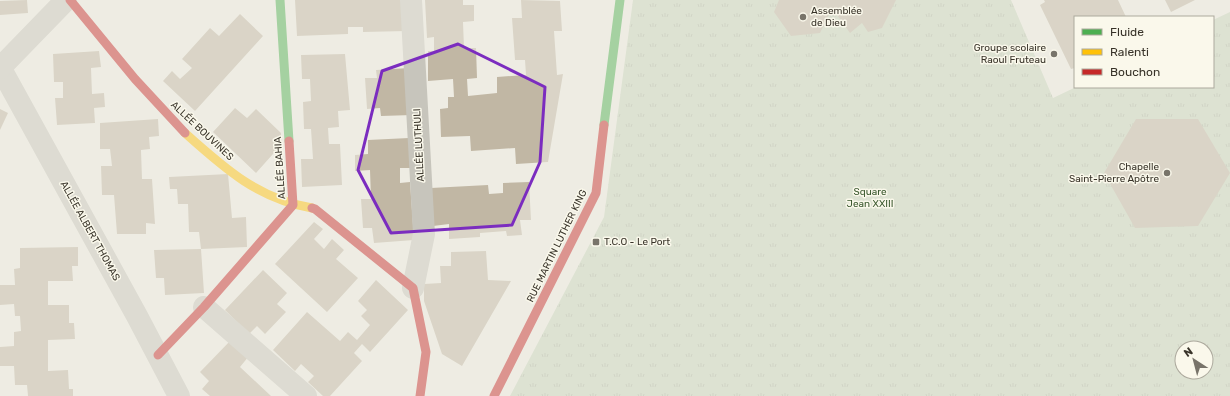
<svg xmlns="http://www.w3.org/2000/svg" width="1230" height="396" font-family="Rubik,sans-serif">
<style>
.park{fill:url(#park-tufts);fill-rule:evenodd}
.building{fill:#c1b7a4}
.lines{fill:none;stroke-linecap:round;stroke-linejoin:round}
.street{stroke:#c7c5bc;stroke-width:22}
.fast{stroke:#4caf50;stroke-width:9}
.slow{stroke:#ffc107;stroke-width:9}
.jam{stroke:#c62828;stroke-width:9}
.marked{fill:none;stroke:#7b2cbf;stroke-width:3;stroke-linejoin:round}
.poi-dot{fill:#78746a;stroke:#faf8eb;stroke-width:1.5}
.labels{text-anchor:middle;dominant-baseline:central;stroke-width:3;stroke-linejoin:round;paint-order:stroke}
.poi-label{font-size:10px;fill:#383329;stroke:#faf8eb;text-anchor:start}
.street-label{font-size:10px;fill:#383329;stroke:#faf8eb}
.park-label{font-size:10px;fill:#39572d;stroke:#faf8eb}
</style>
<defs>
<pattern id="park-tufts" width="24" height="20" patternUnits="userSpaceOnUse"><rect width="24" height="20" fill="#c8d5bd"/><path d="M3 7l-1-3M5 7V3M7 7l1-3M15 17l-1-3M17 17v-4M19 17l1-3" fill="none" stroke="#adb7a2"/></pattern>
</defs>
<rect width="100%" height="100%" fill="#eeece3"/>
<path class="park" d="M633,0h378l42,98 23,-11h137v-67l17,-8v384h-720l94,-179zM1182,348h24v24h-24z"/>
<g class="building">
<polygon points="27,0 28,13 0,15 0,1"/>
<polygon points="295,0 405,0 407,31 363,32 363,27 348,27 348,34 297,36"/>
<polygon points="425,0 463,0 463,5 474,5 474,21 463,22 464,48 476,48 477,78 467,79 468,96 497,93 497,77 526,75 525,60 515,60 512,18 522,18 521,0 560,1 562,31 554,31 557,75 563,74 548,162 516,164 515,148 471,151 470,136 441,137 440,109 448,108 448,97 454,97 453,79 428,81 428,51 434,51 434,37 427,38"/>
<polygon points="779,0 896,0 882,28 868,32 862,23 850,33 832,8 820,33 791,36 774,12"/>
<polygon points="1044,0 1118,0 1126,17 1075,17 1075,68 1071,69 1040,5 1045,2"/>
<polygon points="1165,0 1195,0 1171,12"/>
<polygon points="240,14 263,36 195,111 163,81 172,71 180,79 192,68 182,59 210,28 219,36"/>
<polygon points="99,51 101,67 91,68 92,94 104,93 105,107 94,108 95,123 57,125 55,98 63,98 63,82 54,82 53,54"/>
<polygon points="345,54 350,110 338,111 339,127 328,128 329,144 340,144 342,185 302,187 301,159 313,159 311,129 304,129 303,102 311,101 310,79 302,79 301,55"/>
<polygon points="409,68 412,115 381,116 380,108 367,109 365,78 377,78 376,70"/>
<polygon points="235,108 247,118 256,109 281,133 281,145 256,173 213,132"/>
<polygon points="0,109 8,113 0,130"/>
<polygon points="158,119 159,136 149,137 150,149 141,150 142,179 152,179 155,224 146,223 146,234 117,234 114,195 102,195 101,166 112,166 110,149 100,149 100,123"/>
<polygon points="1136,119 1198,119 1230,173 1198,226 1135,228 1104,173"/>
<polygon points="409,138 410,168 400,168 400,183 410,182 414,240 374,243 372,228 363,228 361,199 371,199 370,170 355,171 355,155 368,154 368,140"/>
<polygon points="228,174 232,218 246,217 247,247 201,249 199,232 189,232 188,204 178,204 177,189 170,189 169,177"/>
<polygon points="529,182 531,220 520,220 522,235 507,236 506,231 480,233 480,237 449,239 449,224 433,226 431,188 488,185 489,194 503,193 503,183"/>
<polygon points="314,222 323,229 314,239 324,249 332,239 344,250 336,259 358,278 327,312 275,264"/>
<polygon points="78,247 78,266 72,266 73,281 48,281 48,305 69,305 69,323 74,323 75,339 48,340 48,371 68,370 69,389 73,389 73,396 28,396 27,385 15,385 14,366 0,366 0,347 14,346 14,332 21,331 20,316 15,316 14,304 0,305 0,285 15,285 14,269 20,268 20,248"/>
<polygon points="201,249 204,293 165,295 164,278 156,278 154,250"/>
<polygon points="486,251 488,280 511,281 462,366 442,354 424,301 424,284 441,283 440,266 451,266 451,252"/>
<polygon points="263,270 287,293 277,304 286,312 265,334 257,326 249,334 225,310"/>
<polygon points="376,280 408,310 370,352 362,344 354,353 362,361 330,396 323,396 308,382 314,376 301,364 295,371 273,350 307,312 340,341 348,332 357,340 370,325 361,316 367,310 358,301"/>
<polygon points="231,340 249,356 240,367 271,396 210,396 202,389 209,381 200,372"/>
</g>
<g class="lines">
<g class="street">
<polyline points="411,0 424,234 413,288"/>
<polyline points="0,67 137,316 179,396"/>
<polyline points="0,68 66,0"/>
<polyline points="204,307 306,396"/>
</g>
<g class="fast">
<polyline points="280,0 289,141"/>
<polyline points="604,125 620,0"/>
</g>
<path class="slow" d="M185,133c39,35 73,66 127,75"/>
<g class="jam">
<polyline points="70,0 135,79 185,133"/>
<polyline points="312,208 315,209 413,288 426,352 420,396"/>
<polyline points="158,355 204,307 293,205 289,141"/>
<polyline points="494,396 596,193 604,125"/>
</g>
</g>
<path d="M0 0H1230V396H0ZM458,44l87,43 -5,75 -28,63 -121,8 -33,-63 24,-99z" fill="#eeece3" fill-opacity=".55" fill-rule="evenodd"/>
<path class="marked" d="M458,44l87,43 -5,75 -28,63 -121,8 -33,-63 24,-99z"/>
<g class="poi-dot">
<circle cx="803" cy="17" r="4"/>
<circle cx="1054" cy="54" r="4"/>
<circle cx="1167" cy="173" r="4"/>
<rect x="592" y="238" width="8" height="8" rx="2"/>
</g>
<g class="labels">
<g class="poi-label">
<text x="811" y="11">Assemblée<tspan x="811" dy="12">de Dieu</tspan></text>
<text x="1046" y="48" text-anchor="end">Groupe scolaire<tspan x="1046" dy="12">Raoul Fruteau</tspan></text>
<text x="1159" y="167" text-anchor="end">Chapelle<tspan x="1159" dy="12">Saint-Pierre Apôtre</tspan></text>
<text x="604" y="242">T.C.O - Le Port</text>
</g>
<g class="street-label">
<text transform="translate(202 131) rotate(43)">ALLÉE BOUVINES</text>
<text transform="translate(419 145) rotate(-93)">ALLÉE LUTHULI</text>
<text transform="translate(280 168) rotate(-94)">ALLÉE BAHIA</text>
<text transform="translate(90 231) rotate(61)">ALLÉE ALBERT THOMAS</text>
<text transform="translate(557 246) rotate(-64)">RUE MARTIN LUTHER KING</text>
</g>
<g class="park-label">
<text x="870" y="192">Square<tspan x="870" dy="12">Jean XXIII</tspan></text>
</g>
</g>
<rect x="1074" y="16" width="140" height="72" fill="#faf8eb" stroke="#aca99d"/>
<rect x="1082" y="29" width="20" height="6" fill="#4caf50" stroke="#aca99d"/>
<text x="1110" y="36" font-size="12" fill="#383329">Fluide</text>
<rect x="1082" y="49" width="20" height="6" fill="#ffc107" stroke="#aca99d"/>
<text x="1110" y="56" font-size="12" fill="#383329">Ralenti</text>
<rect x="1082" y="69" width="20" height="6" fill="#c62828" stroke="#aca99d"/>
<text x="1110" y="76" font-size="12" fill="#383329">Bouchon</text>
<g transform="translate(1194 360) rotate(324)"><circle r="19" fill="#faf8eb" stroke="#aca99d"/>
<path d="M0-3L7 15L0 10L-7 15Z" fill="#78746a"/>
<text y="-6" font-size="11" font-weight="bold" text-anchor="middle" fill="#383329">N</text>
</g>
</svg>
